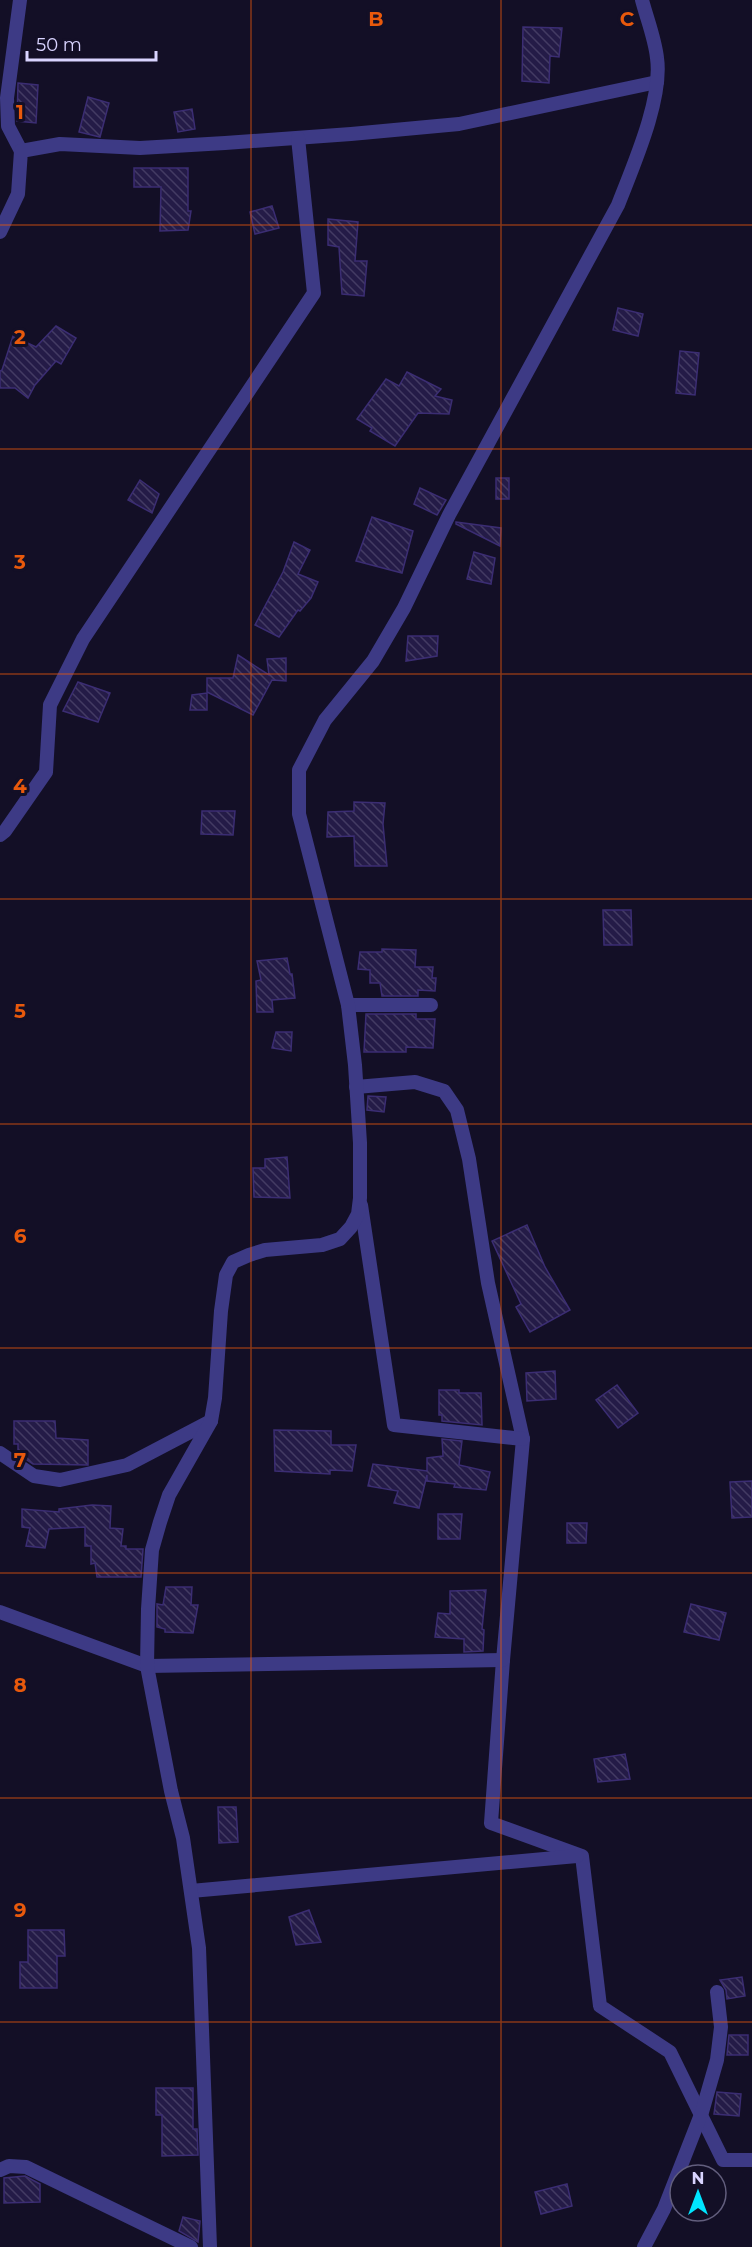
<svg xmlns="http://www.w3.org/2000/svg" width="752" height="2247" font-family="Montserrat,sans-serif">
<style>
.building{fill:url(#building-back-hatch);stroke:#3b2d73;stroke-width:1.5}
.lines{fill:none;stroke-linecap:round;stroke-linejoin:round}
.minor{stroke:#3d3a85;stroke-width:14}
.grid{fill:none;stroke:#e8590c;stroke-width:1.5;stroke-opacity:0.55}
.grid-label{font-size:20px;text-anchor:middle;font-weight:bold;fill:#e8590c;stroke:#130f26;stroke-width:6;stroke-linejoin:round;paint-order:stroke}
</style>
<defs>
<pattern id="building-back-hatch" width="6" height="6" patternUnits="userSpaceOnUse" patternTransform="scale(1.5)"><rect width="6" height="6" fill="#241b47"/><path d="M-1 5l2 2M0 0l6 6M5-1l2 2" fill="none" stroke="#433b63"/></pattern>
</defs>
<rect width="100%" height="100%" fill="#130f26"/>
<g class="building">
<polygon points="523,27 562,28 559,57 550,56 549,83 522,81"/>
<polygon points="18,83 38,85 36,123 17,121"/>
<polygon points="88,97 109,103 100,137 79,132"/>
<polygon points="192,109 195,129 178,132 174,112"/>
<polygon points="134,168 188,168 188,211 191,211 188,230 160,231 161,187 134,187"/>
<polygon points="272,206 279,228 255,234 250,212"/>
<polygon points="328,219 358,222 355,261 367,261 364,296 342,294 339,247 328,245"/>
<polygon points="618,308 643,314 638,336 613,330"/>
<polygon points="56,326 76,338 61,364 56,361 35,385 28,398 15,388 0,388 0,371 2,370 13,336 36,347"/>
<polygon points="680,351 699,353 695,395 676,393"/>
<polygon points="407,372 441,389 435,396 452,400 449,414 418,413 395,446 370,431 372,428 357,419 386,379 399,386"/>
<rect x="496" y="478" width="13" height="21"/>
<polygon points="140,480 159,494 152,513 128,500"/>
<polygon points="420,488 446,500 437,515 414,504"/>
<polygon points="372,517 413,531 402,573 356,561"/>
<polygon points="456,522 501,528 500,546 456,524"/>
<polygon points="294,542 310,550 298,574 318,582 311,598 300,611 298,610 279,637 255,625 283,572"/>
<polygon points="474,552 495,558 491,584 467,579"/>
<polygon points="408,636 438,636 437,656 406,661"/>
<polygon points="238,655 269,675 267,659 286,658 286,681 272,680 253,715 207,692 207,678 233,678"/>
<polygon points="78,682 110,693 98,722 63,711"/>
<polygon points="207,693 207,710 190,710 192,695"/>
<polygon points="354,802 385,803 383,824 387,866 355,866 354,836 327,837 328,812 354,811"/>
<polygon points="202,811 235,811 233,835 201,834"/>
<polygon points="603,910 631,910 632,945 604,945"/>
<polygon points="382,949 416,950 415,967 433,967 432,978 436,978 435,991 418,990 418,996 382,996 380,983 370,983 370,970 358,969 360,952 382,952"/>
<polygon points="287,958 290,974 292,974 295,998 272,1000 273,1012 257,1012 256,981 261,980 257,961"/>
<polygon points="366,1014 416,1014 416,1019 435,1019 433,1048 406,1047 406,1052 364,1052"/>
<polygon points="276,1032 292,1032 291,1051 272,1048"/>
<polygon points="368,1096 386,1097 384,1112 367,1110"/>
<polygon points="287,1157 290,1198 254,1197 253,1168 265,1168 265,1159"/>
<polygon points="527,1225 545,1267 570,1310 530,1332 516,1307 521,1304 492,1241"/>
<polygon points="555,1371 556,1399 527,1401 526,1373"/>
<polygon points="617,1385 638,1413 618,1428 596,1400"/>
<polygon points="439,1390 459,1390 459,1393 481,1393 482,1425 442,1421 442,1415 439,1415"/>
<polygon points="14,1421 55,1421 56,1438 88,1440 88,1465 33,1464 18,1454 18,1444 14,1444"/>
<polygon points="274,1430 331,1431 331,1445 356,1445 352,1471 330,1470 330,1474 275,1471"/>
<polygon points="442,1439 462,1441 459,1465 490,1472 486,1490 454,1487 455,1484 427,1481 427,1475 419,1508 394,1503 398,1491 368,1486 373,1464 427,1471 427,1458 443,1456"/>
<polygon points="752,1481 752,1517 732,1518 730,1482"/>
<polygon points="92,1505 111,1506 110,1528 123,1529 121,1546 126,1546 126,1549 143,1549 141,1577 97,1577 95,1563 91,1564 91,1546 85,1546 85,1527 49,1529 45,1548 26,1546 30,1528 22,1527 22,1509 59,1512 59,1509"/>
<polygon points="438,1514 462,1514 460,1539 438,1539"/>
<polygon points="567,1523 587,1523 586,1543 567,1543"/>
<polygon points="166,1587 192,1587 191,1605 198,1605 193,1633 165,1632 165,1629 157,1627 157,1604 163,1605"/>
<polygon points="486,1590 482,1629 484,1630 483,1651 464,1652 464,1639 435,1637 438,1613 450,1614 450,1591"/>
<polygon points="691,1604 726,1613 719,1640 684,1632"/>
<polygon points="625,1754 630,1779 598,1782 594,1759"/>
<polygon points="218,1807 236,1807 238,1842 219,1843"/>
<polygon points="309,1910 321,1942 296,1945 289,1917"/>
<polygon points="28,1930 64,1930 65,1956 57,1956 57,1988 20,1988 20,1962 28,1962"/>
<polygon points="742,1977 745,1996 727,1999 726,1990 720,1980"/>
<polygon points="729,2035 748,2035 748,2055 727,2055"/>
<polygon points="156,2088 193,2088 193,2129 197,2129 198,2155 162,2156 162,2115 156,2115"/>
<polygon points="717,2092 741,2094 739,2116 714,2114"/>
<polygon points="25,2176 40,2184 40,2202 4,2203 4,2178"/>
<polygon points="567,2184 572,2206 541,2214 535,2192"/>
<polygon points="183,2217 200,2221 198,2242 179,2231"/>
</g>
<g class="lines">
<g class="minor">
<polyline points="20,0 7,98 8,126 21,151"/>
<polyline points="0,232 18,194 21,151 60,144 140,148 225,143 351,134 459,124 657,82"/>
<polyline points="0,835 5,831 46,772 50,705 83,639 314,293 298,138"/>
<polyline points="348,1005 431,1005"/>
<polyline points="356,1087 415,1082 444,1091 457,1110 469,1159 488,1283 523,1439 503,1660 491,1823 582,1856 600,2006 670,2052 723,2160 752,2160"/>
<polyline points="361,1205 394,1425 523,1439"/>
<polyline points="0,1453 34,1476 60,1480 127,1465 211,1421"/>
<polyline points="0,1612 147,1666 503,1660"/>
<polyline points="191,1891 577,1856"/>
<polyline points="0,2170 9,2166 26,2167 191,2247"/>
<path d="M210,2247l-11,-299 -16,-110 -12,-47 -24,-125 1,-57 4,-59 8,-28 9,-27 42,-74 4,-23 6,-87 5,-36 7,-13 16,-7 16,-5 57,-5 18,-6 11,-12 7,-13 2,-16v-55l-5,-78 -7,-60 -49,-191v-44l26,-50 48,-59 31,-53 45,-93 169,-310c15,-39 45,-106 39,-147 -2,-19 -10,-39 -15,-58"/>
<polyline points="644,2247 664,2209 702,2112 717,2060 721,2027 717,1992"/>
</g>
</g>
<path class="grid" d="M251,0v2247M501,0v2247M0,225h752M0,449h752M0,674h752M0,899h752M0,1124h752M0,1348h752M0,1573h752M0,1798h752M0,2022h752"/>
<g class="grid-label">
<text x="376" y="26">B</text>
<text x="627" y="26">C</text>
<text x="20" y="119">1</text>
<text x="20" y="344">2</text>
<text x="20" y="569">3</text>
<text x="20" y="793">4</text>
<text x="20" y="1018">5</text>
<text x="20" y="1243">6</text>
<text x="20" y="1467">7</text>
<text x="20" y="1692">8</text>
<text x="20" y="1917">9</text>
</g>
<g transform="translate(698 2193)"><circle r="28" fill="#130f26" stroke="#625e7d" stroke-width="1.5"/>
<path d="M0-4.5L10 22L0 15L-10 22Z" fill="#00e5ff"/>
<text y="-9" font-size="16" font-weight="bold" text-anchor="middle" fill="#d9d4ff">N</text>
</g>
<path d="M27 51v9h129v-9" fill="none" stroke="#d9d4ff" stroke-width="3"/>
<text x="36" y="51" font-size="18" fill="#d9d4ff" stroke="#130f26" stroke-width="4.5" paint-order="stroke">50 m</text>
</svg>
